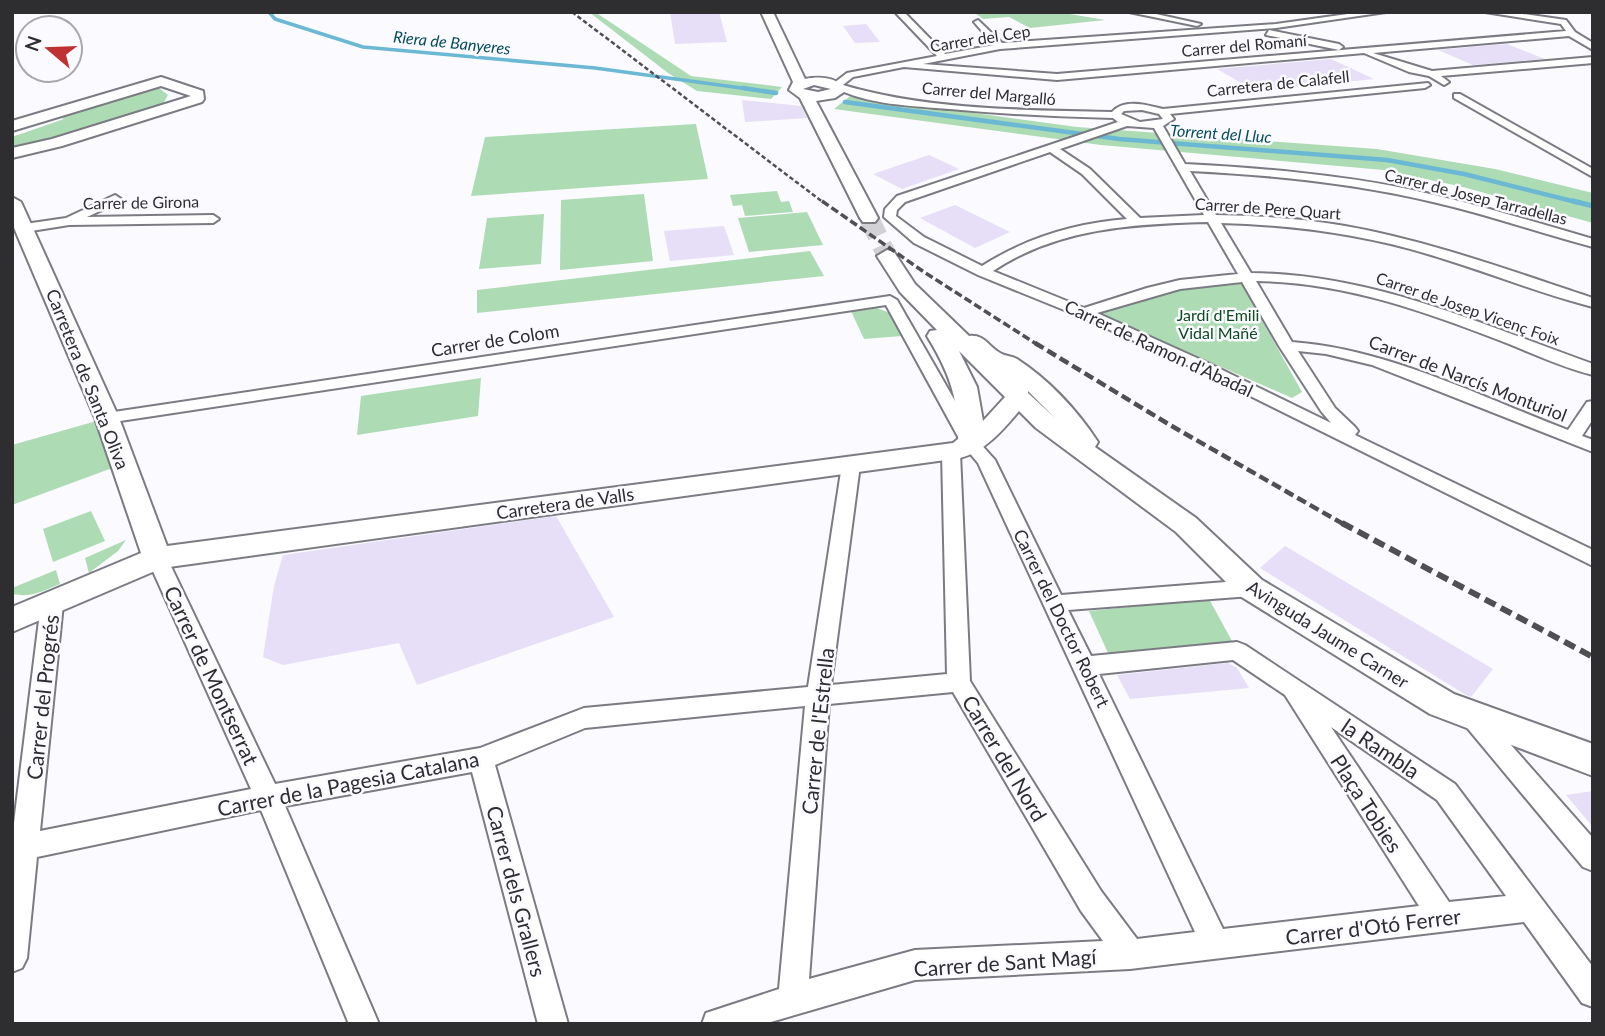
<svg xmlns="http://www.w3.org/2000/svg" width="1605" height="1036" font-family="Lato,sans-serif">
<style>
.green{fill:#addbb4}
.lines{fill:none;stroke-linecap:round;stroke-linejoin:round}
.stream-far2{stroke:#6ab8d3;stroke-width:3.5}
.stream-far1{stroke:#6ab8d3;stroke-width:4.5}
.stream{stroke:#6ab8d3;stroke-width:5}
.building{fill:#e7def7}
.secondary-tunnel{stroke:#d1d1d6;stroke-width:20;stroke-dasharray:20 10;stroke-linecap:butt}
.street-casing{stroke:#7b7c83;stroke-width:4}
.secondary-casing{stroke:#7b7c83;stroke-width:4}
.street{fill:#fff;fill-rule:evenodd}
.secondary{fill:#fff;fill-rule:evenodd}
.rail-far3{stroke:#505053;stroke-width:2.5;stroke-dasharray:4.5 2.5;stroke-linecap:butt}
.rail-far2{stroke:#505053;stroke-width:3.5;stroke-dasharray:8 3.5;stroke-linecap:butt}
.rail-far1{stroke:#505053;stroke-width:4.5;stroke-dasharray:10 4.5;stroke-linecap:butt}
.rail{stroke:#505053;stroke-width:6;stroke-dasharray:12 6;stroke-linecap:butt}
.labels{text-anchor:middle;dominant-baseline:central;stroke-width:5;stroke-linejoin:round;paint-order:stroke}
.far-street-label{font-size:16px;fill:#2e2e31;stroke:#fafaff}
.far-water-label{font-size:16px;font-style:italic;fill:#034c5e;stroke:#fafaff}
.far-park-label{font-size:16px;fill:#0d4b20;stroke:#fafaff}
.street-label{font-size:18px;fill:#2e2e31;stroke:#fafaff}
.near-street-label{font-size:21px;fill:#2e2e31;stroke:#fafaff}
</style>
<rect width="100%" height="100%" fill="#fafaff"/>
<g class="green">
<polygon points="589,12 595,12 691,76 782,87 771,99 697,91 668,73"/>
<polygon points="974,12 1058,12 1105,20 1030,28 1009,17 983,19"/>
<polygon points="147,87 159,88 168,95 163,104 141,114 12,150 12,137 64,119 54,115"/>
<polygon points="850,96 1077,127 1377,149 1495,169 1593,193 1593,223 1463,187 1384,170 1101,145 834,109"/>
<polygon points="696,124 708,179 471,196 485,137"/>
<polygon points="777,191 781,202 789,201 793,212 745,216 742,205 733,206 730,195"/>
<polygon points="644,194 653,261 560,270 561,200"/>
<polygon points="807,212 823,245 749,252 738,218"/>
<polygon points="544,214 541,264 479,269 487,218"/>
<polygon points="810,251 824,276 477,313 477,290"/>
<path d="M1241,283l61,109 -10,6 -193,-85c43,-22 95,-27 142,-30z"/>
<polygon points="874,307 890,313 902,336 864,339 851,311"/>
<polygon points="481,378 478,416 357,435 361,396"/>
<polygon points="107,418 134,460 12,505 12,445"/>
<polygon points="91,511 105,541 53,562 43,529"/>
<polygon points="126,540 118,551 89,573 85,558"/>
<path d="M56,570l4,14c-17,7 -29,14 -48,10v-6z"/>
<polygon points="1209,599 1232,641 1108,653 1089,611"/>
</g>
<g class="lines">
<polyline class="stream-far2" points="269,12 275,19 363,47 595,68 756,90"/>
<g class="stream-far1">
<polyline points="743,88 776,93"/>
<polyline points="845,102 1119,139 1387,160 1464,174 1580,203"/>
</g>
<polyline class="stream" points="1573,201 1593,206"/>
</g>
<g class="building">
<polygon points="670,12 719,12 727,42 675,44"/>
<polygon points="866,24 880,42 855,43 843,26"/>
<polygon points="1507,44 1545,59 1473,65 1438,50"/>
<polygon points="1331,59 1374,79 1255,91 1217,69"/>
<polygon points="742,100 801,106 807,118 745,122"/>
<polygon points="929,155 959,169 902,189 873,174"/>
<polygon points="955,205 1010,232 975,248 920,218"/>
<polygon points="724,226 734,255 670,261 664,231"/>
<polygon points="556,516 614,617 417,685 399,643 283,665 263,657 274,586 283,555"/>
<polygon points="1285,546 1493,669 1471,697 1466,695 1260,568"/>
<polygon points="1228,663 1237,668 1249,688 1130,699 1117,675"/>
<polygon points="1593,791 1593,827 1566,795"/>
</g>
<g class="lines">
<polyline class="secondary-tunnel" points="869,218 887,256"/>
<defs>
<g id="street">
<path d="M895,12h9l41,42 49,-9 -20,-23 4,-2 24,23 274,-19 86,-12h24l-110,16 -276,21 -77,15 134,10 509,-43 -5,-7 -76,-12h24l57,8 9,12 18,11v7l-24,-14 -196,17 59,18 161,-14v6l-152,13 8,6 -5,3 -15,-9 -20,-4 -45,-19 -307,27 -153,-13 -51,10 -10,8c84,25 182,25 269,27 12,-14 35,-7 51,-3l265,-26 2,2 -5,3 -255,26 4,5 -11,7 22,38c75,4 149,10 223,25 62,13 123,32 185,50v8c-54,-14 -106,-33 -160,-45 -80,-19 -161,-27 -243,-31l26,44c43,1 86,3 129,11 85,15 166,45 248,72v9c-55,-14 -108,-36 -162,-52 -69,-21 -139,-30 -210,-32l30,50c121,1 230,51 342,91v11c-33,-8 -65,-24 -97,-36 -77,-30 -156,-57 -240,-58l36,61c96,7 187,54 276,88l19,-28 6,-1v18l-11,17 11,4v12l-221,-87 -46,-11 -28,-3 37,57 20,19 3,4 -3,4 238,115v16l-397,-197 -117,-53 -101,-41 -64,-32 -30,-26 1,-8 12,-13 221,-74 -5,-4c-55,-1 -109,-4 -163,-9 -37,-3 -84,-4 -116,-22v-4l13,-10 90,-17zM1142,110l17,4 4,5 -23,3 -19,-8 3,-3zM1127,126l27,2 50,87 -64,3 -50,-49 -30,-20zM1050,152l32,22 45,45c-52,4 -101,19 -145,47l-58,-29 -28,-21 1,-6 8,-8zM1208,222l30,52 -58,6 -33,8 -63,20 -91,-37c65,-43 139,-47 215,-49zM1242,282l37,64 42,65 10,12 -123,-60 -111,-50 83,-24z"/>
<polygon points="1129,12 1147,12 1201,24 1197,26"/>
<polygon points="1269,30 1339,44 1343,47 1339,50 1266,35"/>
<polygon points="1454,94 1460,94 1593,169 1593,177 1454,98"/>
<polygon points="115,195 121,199 119,202 87,217 213,215 219,219 213,223 69,225 25,232 19,228 25,224 66,218"/>
<path d="M890,296l7,4 81,141 17,19 66,135 190,-15 7,2 3,6 -3,6 -7,2 -183,14 23,46 146,-14 8,3 210,139 138,183v40l-11,-4 -58,-81 -394,47 -215,11 -151,44h-62l4,-11 73,-24 26,-283 -220,22 -90,37 73,259h-30l-66,-252 -187,34 94,218h-30l-88,-214 -224,47 -10,101 -5,10 -10,4v-133l29,-235 4,-6 7,-2 7,2 4,6 -23,227 211,-42 -104,-231 3,-5 7,-2 7,2 3,5 108,226 205,-36 104,-40 224,-21 34,-222 9,-6 9,6 -29,220 116,-11 -5,-221 9,-6 9,6 10,228 131,210 36,48 58,-7 -217,-469 -16,-19 -76,-139 -779,118 -9,-5 9,-5zM1233,660l52,35 134,211 -196,23 -124,-255zM953,692l128,219 22,30 -188,9 -106,29 20,-275zM1331,727l106,73 69,96 -57,6z"/>
<polygon points="1472,707 1480,710 1593,838 1593,871 1583,867 1464,724 1460,717 1464,710"/>
</g>
<g id="secondary">
<path d="M761,12h12l32,67c16,-3 31,-2 42,11l-12,8 -19,3 62,117 -3,4h-12l-3,-4 -60,-120 -11,-8 4,-8zM814,85l17,4 -13,3 -15,-3z"/>
<polygon points="161,77 203,91 204,99 202,102 62,146 12,158 12,148 52,139 191,96 161,86 12,131 12,121"/>
<path d="M12,197l9,5 98,216 48,128 786,-103 5,-4c1,-41 -10,-69 -31,-103l3,-5 7,-1 -37,-38 -23,-36 10,-6 7,2 21,32 54,52c16,-2 20,12 33,18 4,2 10,2 15,5 32,21 60,51 81,83l-3,5 101,71 66,62 192,114 139,50v32l-163,-62 -190,-118 -64,-64 -140,-104 -17,-17c-16,19 -35,41 -59,47l-798,110 -150,64v-25l129,-54 -46,-135 -83,-195zM959,351l46,46 -22,24 -6,-34zM1028,391l27,27 -27,-25z"/>
</g>
</defs>
<use href="#street" class="street-casing"/>
<use href="#secondary" class="secondary-casing"/>
<use href="#street" class="street"/>
<use href="#secondary" class="secondary"/>
<polyline class="rail-far3" points="572,12 824,203"/>
<polyline class="rail-far2" points="822,201 924,272 1038,345"/>
<polyline class="rail-far1" points="1035,343 1170,425 1345,525"/>
<polyline class="rail" points="1342,523 1593,657"/>
</g>
<g class="labels">
<g class="far-street-label">
<text transform="translate(980 38) rotate(-9)">Carrer del Cep</text>
<text transform="translate(1244 45) rotate(-5)">Carrer del Romaní</text>
<text transform="translate(1278 83) rotate(-6)">Carretera de Calafell</text>
<text transform="translate(989 93) rotate(5)">Carrer del Margalló</text>
<text transform="translate(1476 196) rotate(14)">Carrer de Josep Tarradellas</text>
<text transform="translate(141 202) rotate(-1)">Carrer de Girona</text>
<text transform="translate(1268 208) rotate(4)">Carrer de Pere Quart</text>
<text transform="translate(1468 308) rotate(19)">Carrer de Josep Vicenç Foix</text>
</g>
<g class="far-water-label">
<text transform="translate(452 42) rotate(6)">Riera de Banyeres</text>
<text transform="translate(1221 133) rotate(4)">Torrent del Lluc</text>
</g>
<g class="far-park-label">
<text x="1218" y="314">Jardí d'Emili<tspan x="1218" dy="18">Vidal Mañé</tspan></text>
</g>
<g class="street-label">
<text transform="translate(495 340) rotate(-9)">Carrer de Colom</text>
<text transform="translate(1159 348) rotate(25)">Carrer de Ramon d'Abadal</text>
<text transform="translate(1468 378) rotate(21)">Carrer de Narcís Monturiol</text>
<text transform="translate(88 379) rotate(68)">Carretera de Santa Oliva</text>
<text transform="translate(565 503) rotate(-8)">Carretera de Valls</text>
<text transform="translate(1062 618) rotate(64)">Carrer del Doctor Robert</text>
<text transform="translate(1328 634) rotate(32)">Avinguda Jaume Carner</text>
</g>
<g class="near-street-label">
<text transform="translate(212 675) rotate(65)">Carrer de Montserrat</text>
<text transform="translate(42 697) rotate(-84)">Carrer del Progrés</text>
<text transform="translate(817 731) rotate(-84)">Carrer de l'Estrella</text>
<text transform="translate(1381 748) rotate(34)">la Rambla</text>
<text transform="translate(1005 758) rotate(59)">Carrer del Nord</text>
<text transform="translate(348 783) rotate(-11)">Carrer de la Pagesia Catalana</text>
<text transform="translate(1367 803) rotate(57)">Plaça Tobies</text>
<text transform="translate(517 891) rotate(75)">Carrer dels Grallers</text>
<text transform="translate(1373 926) rotate(-7)">Carrer d'Otó Ferrer</text>
<text transform="translate(1005 962) rotate(-4)">Carrer de Sant Magí</text>
</g>
</g>
<rect width="1605" height="1036" fill="none" stroke="#2e2e31" stroke-width="28"/>
<g transform="translate(49 49) rotate(289)"><circle r="33" fill="#fafaff" stroke="#a8a8ad" stroke-width="2"/>
<path d="M0-5L12 26L0 18L-12 26Z" fill="#c03132"/>
<text y="-10" font-size="19" font-weight="bold" text-anchor="middle" fill="#2e2e31">N</text>
</g>
</svg>
